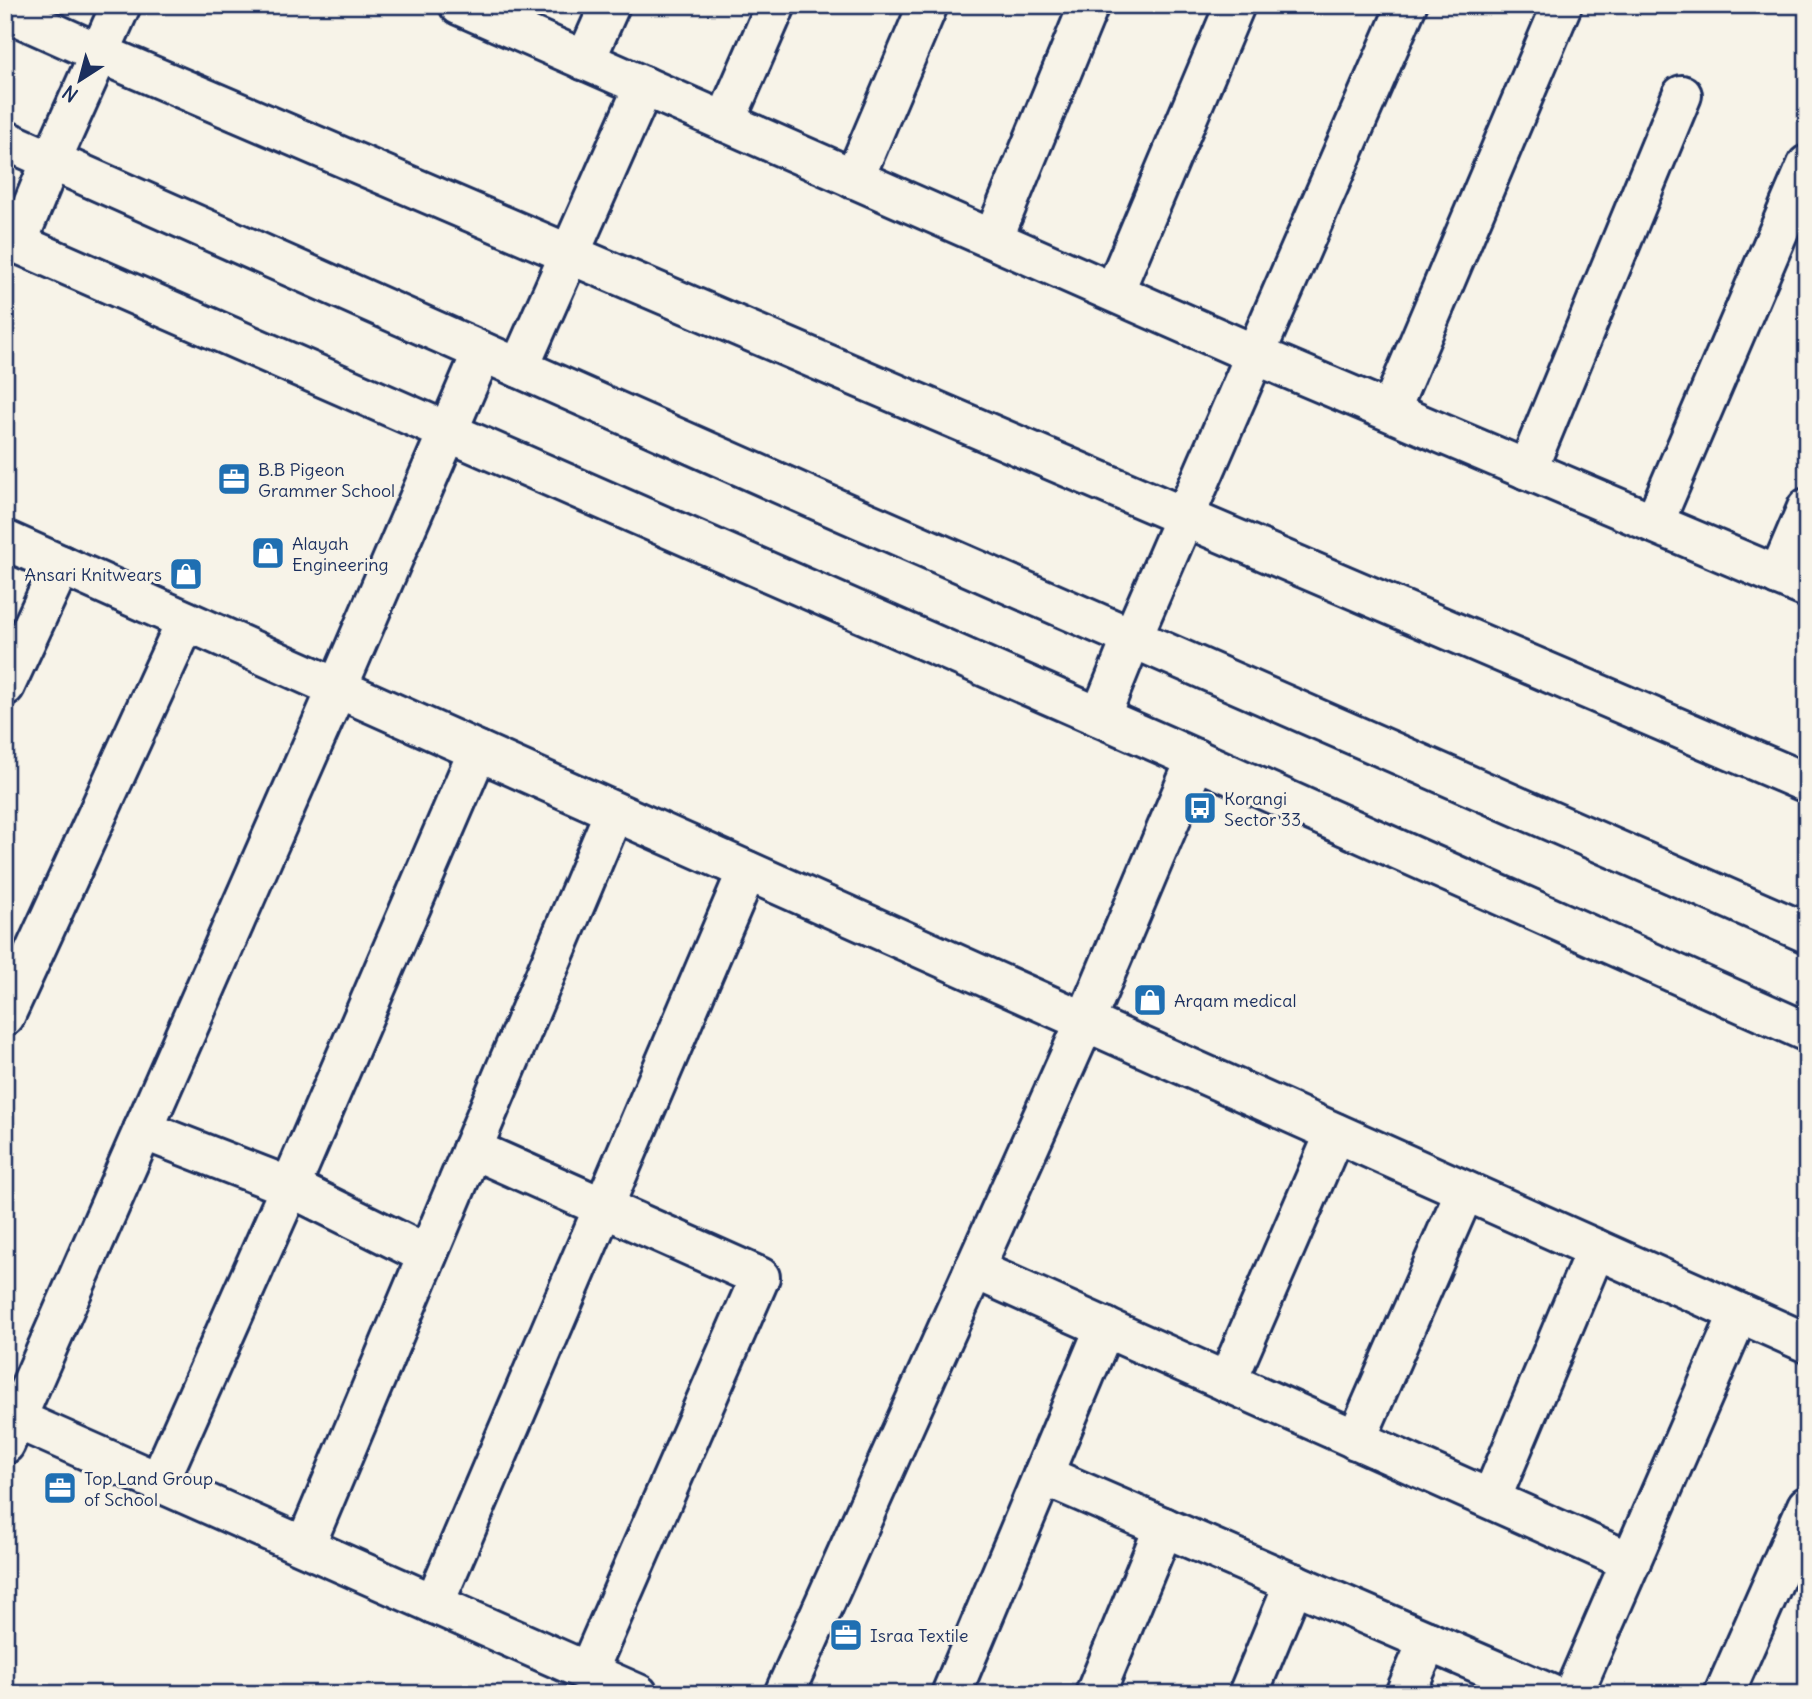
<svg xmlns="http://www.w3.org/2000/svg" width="1812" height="1699" font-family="Delius,sans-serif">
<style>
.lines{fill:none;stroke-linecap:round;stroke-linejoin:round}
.minor-casing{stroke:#1b2f5e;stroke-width:44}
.minor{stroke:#f7f3e8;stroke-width:38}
.labels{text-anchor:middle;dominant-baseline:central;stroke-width:6;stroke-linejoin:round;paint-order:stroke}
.poi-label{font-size:18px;fill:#1b2f5e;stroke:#f7f3e8;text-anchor:start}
</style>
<rect width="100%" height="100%" fill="#f7f3e8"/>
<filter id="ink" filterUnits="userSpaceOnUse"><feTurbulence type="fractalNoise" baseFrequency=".0143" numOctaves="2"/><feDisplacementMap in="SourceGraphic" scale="14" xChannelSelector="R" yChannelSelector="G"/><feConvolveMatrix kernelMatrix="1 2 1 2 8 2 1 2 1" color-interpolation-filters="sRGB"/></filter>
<g filter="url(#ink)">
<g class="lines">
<defs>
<g id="minor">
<polyline points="459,5 1256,355 1807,588"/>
<polyline points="5,11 99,53 1807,783"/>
<polyline points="585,61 610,5"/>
<polyline points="725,122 776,5"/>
<polyline points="5,140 844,512 1807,933"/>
<polyline points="854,179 928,5"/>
<polyline points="5,238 1166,746 1807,1032"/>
<polyline points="993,239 1089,5"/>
<polyline points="17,243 51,161 121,5"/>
<polyline points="1114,292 1235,5"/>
<polyline points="519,368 644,86"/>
<polyline points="1390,411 1562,5"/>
<polyline points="1527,470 1682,95"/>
<polyline points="1654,523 1807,165"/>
<polyline points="5,540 1807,1343"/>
<polyline points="1778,576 1807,508"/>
<polyline points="5,686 61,565"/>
<polyline points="1100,717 1132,638 1407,5"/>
<polyline points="5,1016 186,621"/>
<polyline points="143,1130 290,1187 427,1255"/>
<polyline points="472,1149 760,1277 588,1671"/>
<polyline points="974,1269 1631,1562"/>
<polyline points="1227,1382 1335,1133"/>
<polyline points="16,1419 638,1694"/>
<polyline points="1356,1440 1465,1191"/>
<polyline points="5,1444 337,689 482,352"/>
<polyline points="1043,1475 1550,1694"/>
<polyline points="159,1482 290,1187 478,751"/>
<polyline points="1491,1499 1596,1249"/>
<polyline points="305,1546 614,812"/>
<polyline points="434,1604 747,871"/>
<polyline points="784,1694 1085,1022 1196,759"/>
<polyline points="951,1694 1105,1327"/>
<polyline points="1095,1694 1164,1527"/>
<polyline points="1248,1694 1294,1583"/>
<polyline points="1405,1694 1428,1641"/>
<polyline points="1573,1694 1739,1313"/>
<polyline points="1724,1694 1807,1506"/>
</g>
</defs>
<use href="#minor" class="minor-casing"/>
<use href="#minor" class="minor"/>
</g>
</g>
<defs>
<symbol id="office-square" viewBox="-11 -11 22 22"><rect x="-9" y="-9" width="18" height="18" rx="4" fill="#1f6fb2" stroke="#f7f3e8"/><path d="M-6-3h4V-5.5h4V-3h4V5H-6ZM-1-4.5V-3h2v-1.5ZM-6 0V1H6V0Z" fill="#fff"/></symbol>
<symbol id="shop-square" viewBox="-11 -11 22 22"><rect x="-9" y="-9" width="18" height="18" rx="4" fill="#1f6fb2" stroke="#f7f3e8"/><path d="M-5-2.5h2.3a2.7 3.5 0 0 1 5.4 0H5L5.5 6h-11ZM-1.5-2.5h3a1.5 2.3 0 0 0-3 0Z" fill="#fff"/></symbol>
<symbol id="bus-square" viewBox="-11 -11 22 22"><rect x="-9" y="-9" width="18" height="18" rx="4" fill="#1f6fb2" stroke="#f7f3e8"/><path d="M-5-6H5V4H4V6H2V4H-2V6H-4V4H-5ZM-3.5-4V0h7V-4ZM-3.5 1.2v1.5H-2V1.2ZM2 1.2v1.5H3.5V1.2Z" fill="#fff"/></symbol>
</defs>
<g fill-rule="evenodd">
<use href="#office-square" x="215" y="460" width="38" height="38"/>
<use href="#shop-square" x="249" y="534" width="38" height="38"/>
<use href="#shop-square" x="167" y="555" width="38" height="38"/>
<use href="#bus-square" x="1181" y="789" width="38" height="38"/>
<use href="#shop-square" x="1131" y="981" width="38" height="38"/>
<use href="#office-square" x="41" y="1469" width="38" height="38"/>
<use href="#office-square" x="827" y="1616" width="38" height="38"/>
</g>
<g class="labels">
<g class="poi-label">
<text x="258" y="469">B.B Pigeon<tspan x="258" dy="21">Grammer School</tspan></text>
<text x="292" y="543">Alayah<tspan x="292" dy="21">Engineering</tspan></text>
<text x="162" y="574" text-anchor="end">Ansari Knitwears</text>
<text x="1224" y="798">Korangi<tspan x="1224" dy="21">Sector 33</tspan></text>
<text x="1174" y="1000">Arqam medical</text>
<text x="84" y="1478">Top Land Group<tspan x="84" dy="21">of School</tspan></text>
<text x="870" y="1635">Israa Textile</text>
</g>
</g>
<rect width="1812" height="1699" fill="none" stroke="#f7f3e8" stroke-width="28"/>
<rect x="14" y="14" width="1784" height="1671" fill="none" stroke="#1b2f5e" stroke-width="2.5" filter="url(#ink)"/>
<g transform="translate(80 80) rotate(216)" stroke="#f7f3e8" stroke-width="5" paint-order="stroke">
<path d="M0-5L12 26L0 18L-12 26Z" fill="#1b2f5e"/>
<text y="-10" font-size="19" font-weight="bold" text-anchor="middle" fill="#1b2f5e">N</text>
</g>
</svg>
